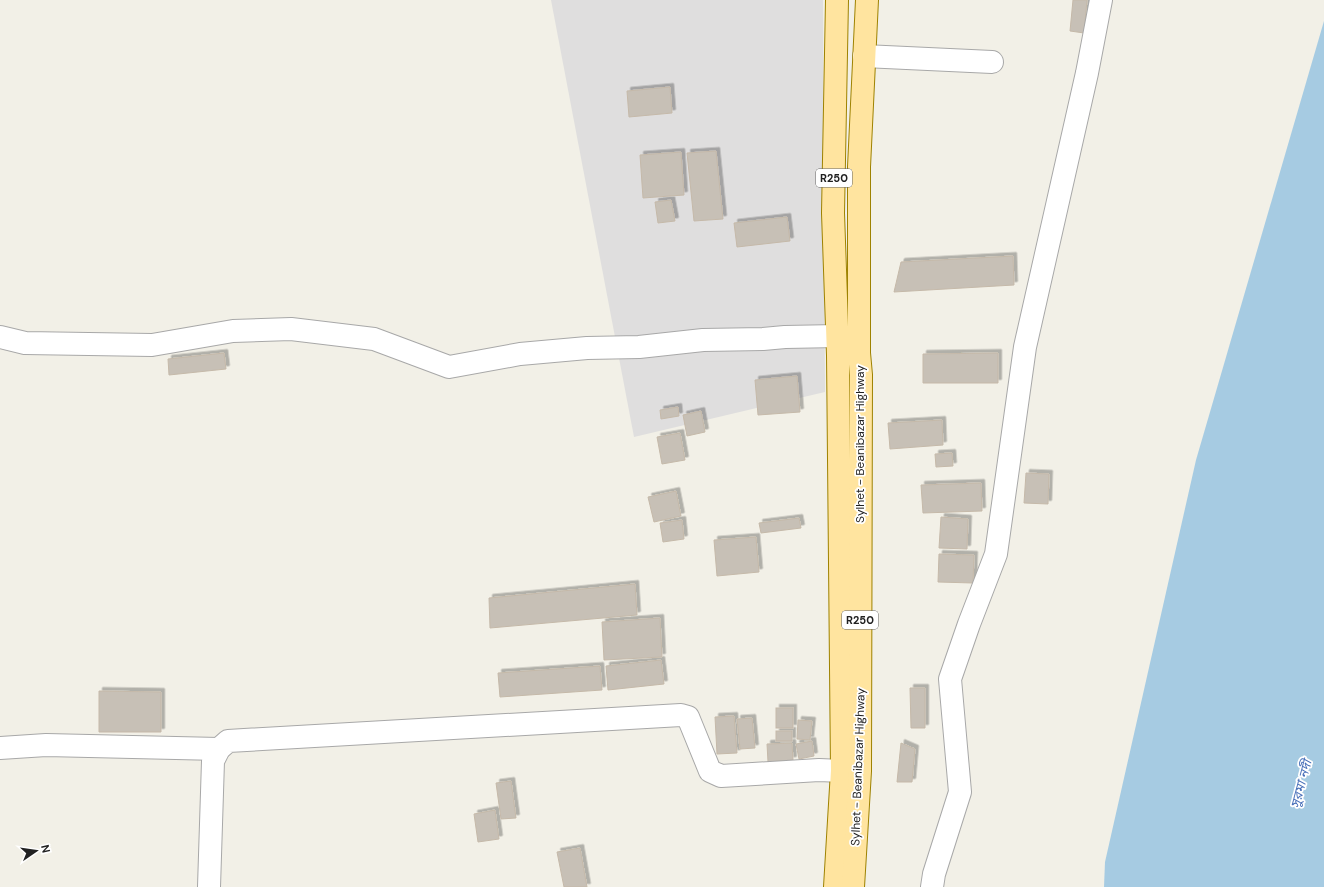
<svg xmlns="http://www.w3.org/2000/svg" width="1324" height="887" font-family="'DM Sans','Noto Sans Bengali',sans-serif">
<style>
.residential{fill:#dfdede}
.water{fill:#a6cbe2}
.building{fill:#c7c0b6;stroke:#c5b9a9;filter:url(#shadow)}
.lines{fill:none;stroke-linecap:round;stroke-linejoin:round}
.minor-casing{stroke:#a8a8a8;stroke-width:24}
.major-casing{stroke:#9e8200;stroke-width:24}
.minor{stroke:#fff;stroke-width:22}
.major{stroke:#ffe49f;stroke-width:22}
.labels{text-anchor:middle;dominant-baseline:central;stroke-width:3.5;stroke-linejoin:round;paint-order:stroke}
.shield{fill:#fff;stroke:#646464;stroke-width:1}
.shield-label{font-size:11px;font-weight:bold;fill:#212121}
.street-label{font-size:12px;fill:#212121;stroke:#fff}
.water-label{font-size:13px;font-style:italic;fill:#466eb8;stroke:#fff}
</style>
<defs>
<filter id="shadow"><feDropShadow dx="3.5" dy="-3.5" stdDeviation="0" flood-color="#0004"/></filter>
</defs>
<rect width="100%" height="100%" fill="#f2f0e7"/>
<polygon class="residential" points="551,0 823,0 825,392 634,437"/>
<polygon class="water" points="1324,21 1324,887 1104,887 1105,862 1196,460"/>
<g class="building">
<polygon points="1073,0 1087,0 1084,33 1070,31"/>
<polygon points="670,87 672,113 629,117 627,91"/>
<polygon points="716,151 723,219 694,221 687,153"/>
<polygon points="681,152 684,195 643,198 640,155"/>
<polygon points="671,200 675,221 658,223 655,202"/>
<polygon points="787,217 790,241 737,247 734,223"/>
<polygon points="1013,256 1014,285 894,292 901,262"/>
<polygon points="224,353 226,369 169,375 168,359"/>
<polygon points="998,353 998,383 923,383 923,354"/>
<polygon points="797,376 800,412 758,415 755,380"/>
<polygon points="678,407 679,416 661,419 660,410"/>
<polygon points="701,411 705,432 687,436 683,415"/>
<polygon points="942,420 943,445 890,449 888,423"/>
<polygon points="680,433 685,460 662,464 657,437"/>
<polygon points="952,453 953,466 936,467 935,454"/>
<polygon points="1026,473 1049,474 1048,504 1024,503"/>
<polygon points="981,483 982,511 923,513 921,485"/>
<polygon points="676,491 681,516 654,522 648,497"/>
<polygon points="941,517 968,519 967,549 939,548"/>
<polygon points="799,518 801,528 761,533 759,523"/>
<polygon points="682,520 684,539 663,542 660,523"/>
<polygon points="756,537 759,572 717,576 714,540"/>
<polygon points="939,554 974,555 973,583 938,582"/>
<polygon points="635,584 637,615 490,628 489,598"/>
<polygon points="660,618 662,657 604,660 602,622"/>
<polygon points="661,660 664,684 608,690 606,666"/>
<polygon points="600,666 602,690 500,697 498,673"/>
<polygon points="910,688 925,688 925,728 911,728"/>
<polygon points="99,691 161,692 161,732 99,732"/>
<rect x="776" y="708" width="17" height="20"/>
<polygon points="734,716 737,753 717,754 715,717"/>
<polygon points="752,718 755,748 740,749 737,719"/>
<polygon points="798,720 812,721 810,740 797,739"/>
<rect x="776" y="731" width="16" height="10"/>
<polygon points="812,741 814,756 799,759 796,744"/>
<polygon points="792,743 793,760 768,762 767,744"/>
<polygon points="901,743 915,749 912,782 897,782"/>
<polygon points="511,781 516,818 501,819 496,783"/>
<polygon points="495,810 499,839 478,842 474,814"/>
<polygon points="580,848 587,887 564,887 557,852"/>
</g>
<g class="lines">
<defs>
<g id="minor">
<polyline points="864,56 992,62"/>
<polyline points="0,337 25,343 152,345 233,331 291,329 374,339 449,367 520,354 587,348 639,347 703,340 763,339 785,337 838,336"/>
<polyline points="0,748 46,745 219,749"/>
<polyline points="209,887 213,761 219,749 228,741 681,715 688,717 710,771 721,776 819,770 842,771"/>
<polyline points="932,887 934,874 960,792 950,679 969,624 996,554 1025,347 1087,73 1101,0"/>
</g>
<g id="major">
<polyline points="835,887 842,771 838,355 833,213 837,0"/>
<polyline points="853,887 860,771 861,375 859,353 859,167 867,0"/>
</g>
</defs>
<use href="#minor" class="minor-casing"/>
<use href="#major" class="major-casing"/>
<use href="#minor" class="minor"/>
<use href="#major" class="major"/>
</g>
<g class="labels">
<g class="shield">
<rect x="816" y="169" width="36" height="18" rx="3"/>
<rect x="842" y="611" width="36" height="18" rx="3"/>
</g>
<g class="shield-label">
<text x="834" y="178">R250</text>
<text x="860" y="620">R250</text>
</g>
<g class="street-label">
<text transform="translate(860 444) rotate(-90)">Sylhet - Beanibazar Highway</text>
<text transform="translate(858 767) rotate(-88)">Sylhet - Beanibazar Highway</text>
</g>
<g class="water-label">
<text transform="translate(1301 784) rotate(-75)">সুরমা নদী</text>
</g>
</g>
<g transform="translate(36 851) rotate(77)" stroke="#ffffff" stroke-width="3" paint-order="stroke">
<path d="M0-3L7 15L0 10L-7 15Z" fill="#212121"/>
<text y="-6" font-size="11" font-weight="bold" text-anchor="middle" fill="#212121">N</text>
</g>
</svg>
